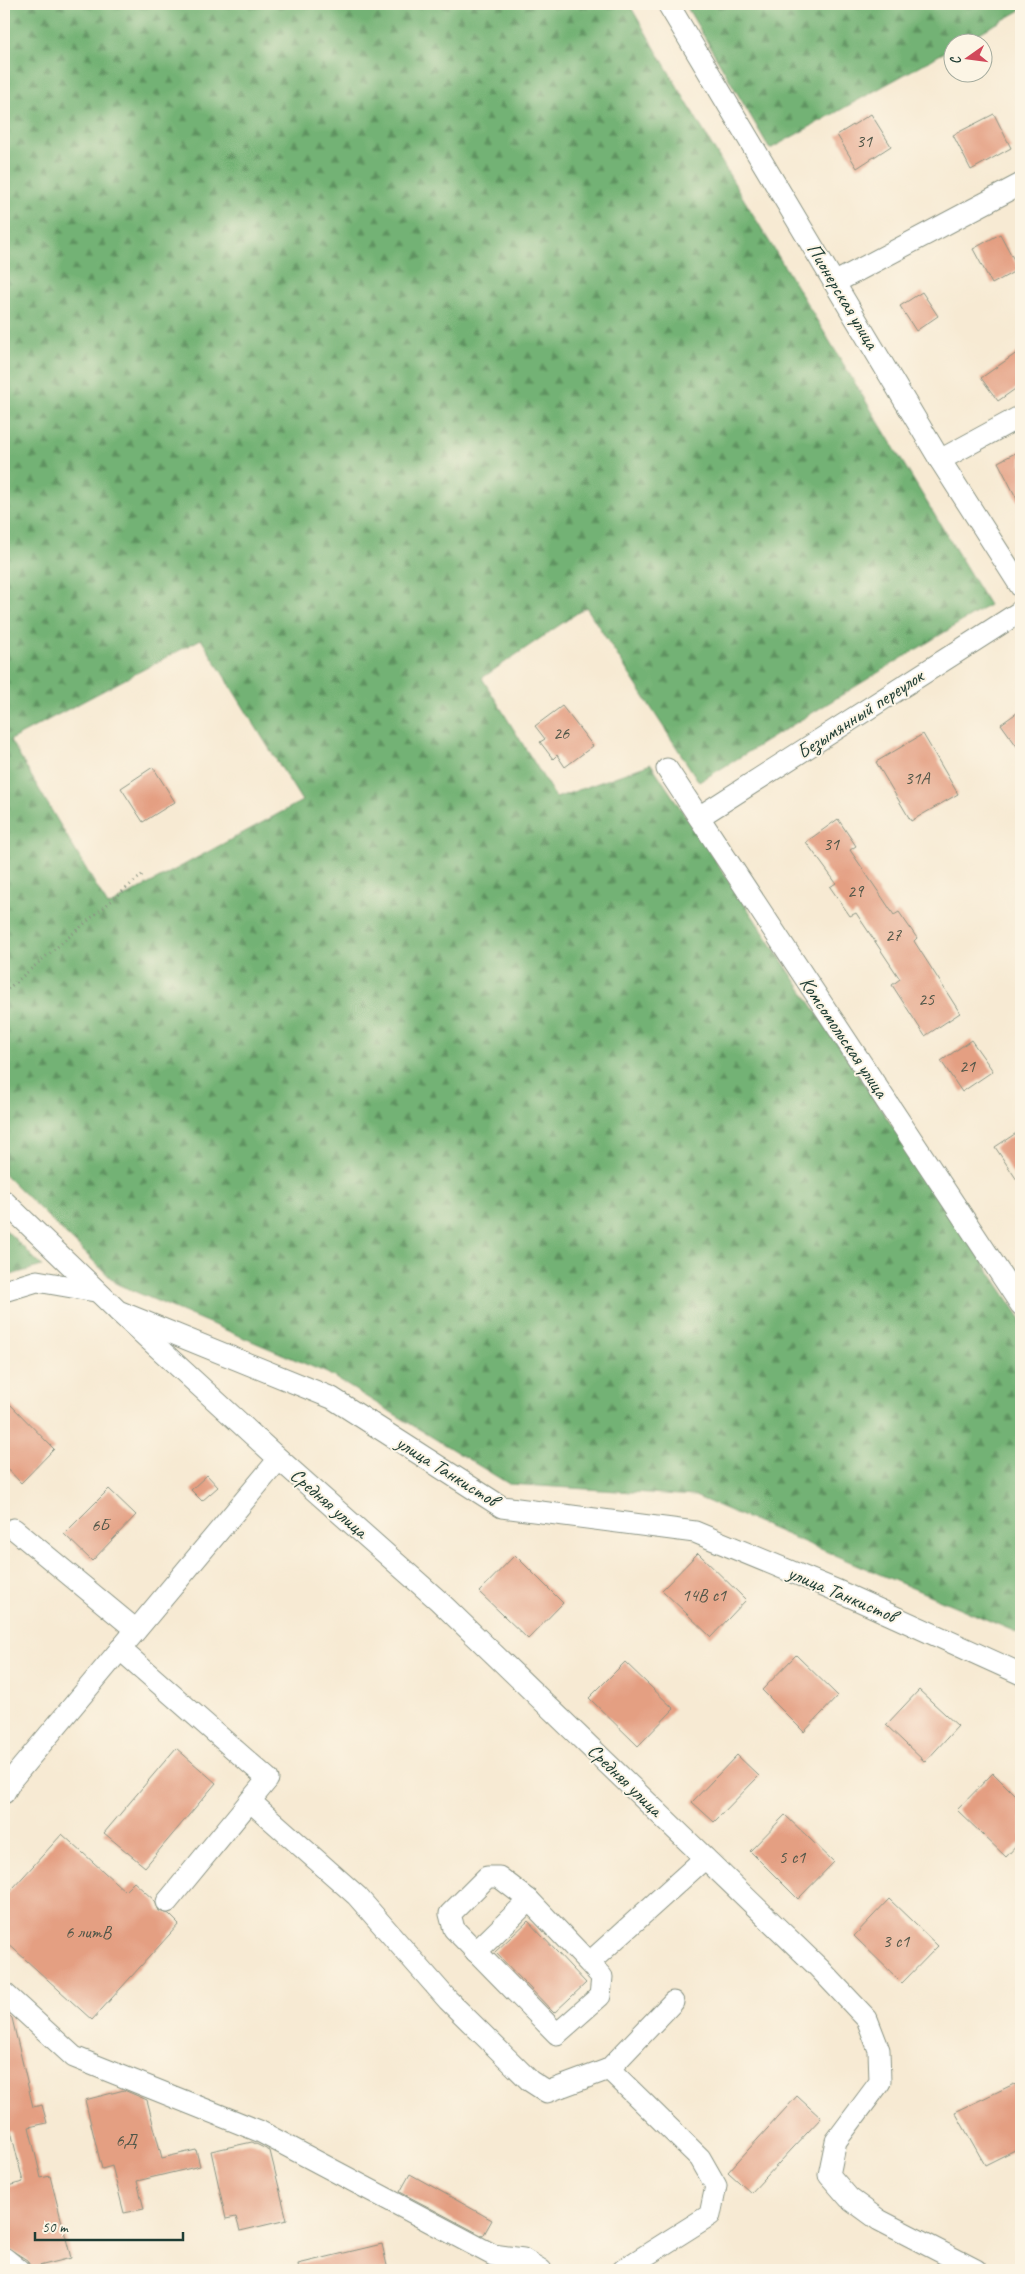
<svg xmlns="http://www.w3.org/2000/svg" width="1025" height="2274" font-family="Caveat,sans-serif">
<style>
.forest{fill:url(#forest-firs);stroke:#497854;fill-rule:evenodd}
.building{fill:#e49f82}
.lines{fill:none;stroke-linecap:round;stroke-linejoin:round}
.minor-casing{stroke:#8b9484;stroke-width:23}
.path{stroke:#8b9484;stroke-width:3;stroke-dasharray:1 4;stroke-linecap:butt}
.minor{stroke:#fff;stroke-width:21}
.labels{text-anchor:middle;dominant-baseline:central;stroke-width:4;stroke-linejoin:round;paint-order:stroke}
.number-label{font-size:18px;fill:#505648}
.street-label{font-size:20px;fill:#1f3d34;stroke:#fcf5e5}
</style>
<defs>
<pattern id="forest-firs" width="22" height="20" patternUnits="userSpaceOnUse" patternTransform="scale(1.25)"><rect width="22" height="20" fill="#73b274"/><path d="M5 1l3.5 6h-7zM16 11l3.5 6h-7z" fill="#5e9260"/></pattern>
</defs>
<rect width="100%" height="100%" fill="#fcf5e5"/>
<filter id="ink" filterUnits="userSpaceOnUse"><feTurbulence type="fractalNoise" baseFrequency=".02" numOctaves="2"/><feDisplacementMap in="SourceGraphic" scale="10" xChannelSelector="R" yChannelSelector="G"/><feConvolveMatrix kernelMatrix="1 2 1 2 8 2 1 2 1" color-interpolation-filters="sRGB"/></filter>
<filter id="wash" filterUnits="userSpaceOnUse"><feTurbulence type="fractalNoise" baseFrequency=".0096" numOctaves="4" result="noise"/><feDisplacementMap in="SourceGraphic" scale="20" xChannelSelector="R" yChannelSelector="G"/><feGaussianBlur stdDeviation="1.12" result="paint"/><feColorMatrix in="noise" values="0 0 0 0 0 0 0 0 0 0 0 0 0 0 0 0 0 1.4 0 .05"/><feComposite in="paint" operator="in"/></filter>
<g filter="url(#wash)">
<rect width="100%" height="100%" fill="#f7ead3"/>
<g class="forest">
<path d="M4,4h625l108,184 252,417 -290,177 -113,-175 -104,71 74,120 95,-34 370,555v315l-326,-138 -186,-12 -182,-111 -210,-89 -113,-110zM201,639l101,162 -194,105 -98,-166z"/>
<polygon points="685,4 1021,4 1021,10 963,42 952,42 952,48 770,149"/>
<polygon points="4,1228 42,1266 4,1277"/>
</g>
<g id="blocks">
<g class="building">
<polygon points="871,114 891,146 857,168 837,135"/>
<polygon points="994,114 1011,148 971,170 953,135"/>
<polygon points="1000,234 1019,269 992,284 973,249"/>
<polygon points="922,292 938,316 916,331 900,306"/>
<polygon points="1021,350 1021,385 998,401 981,378"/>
<polygon points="1021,450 1021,507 998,462"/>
<polygon points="562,706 593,746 565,767 557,755 553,759 540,742 545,739 535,726"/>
<polygon points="1021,710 1021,752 1001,724"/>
<polygon points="923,734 958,794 911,821 876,762"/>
<polygon points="153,767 175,802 143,822 121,788"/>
<polygon points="838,819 856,846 850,850 894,915 899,912 917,938 914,941 960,1013 925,1036 892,985 900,979 856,913 850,916 830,887 836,883 806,842"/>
<polygon points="971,1040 993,1071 962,1092 941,1061"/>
<polygon points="1021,1130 1021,1186 995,1147"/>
<polygon points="4,1398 54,1449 21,1483 4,1465"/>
<polygon points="207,1475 218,1487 202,1501 191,1490"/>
<polygon points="109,1489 136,1515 92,1561 64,1534"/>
<polygon points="698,1553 746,1600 711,1637 662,1590"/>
<polygon points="515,1555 563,1603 528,1639 479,1592"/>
<polygon points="796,1655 838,1696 804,1732 762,1690"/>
<polygon points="625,1662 674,1709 638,1746 589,1698"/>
<polygon points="919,1690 958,1726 925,1762 886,1725"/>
<polygon points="176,1748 216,1783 145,1867 104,1833"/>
<polygon points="737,1755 759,1776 714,1822 692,1802"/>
<polygon points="993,1773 1021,1801 1021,1841 1006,1857 957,1810"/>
<polygon points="785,1815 834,1862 798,1899 750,1851"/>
<polygon points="62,1834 125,1891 134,1882 155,1901 159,1911 169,1914 179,1924 92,2020 4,1940 4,1898"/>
<polygon points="889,1899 938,1946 902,1983 854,1936"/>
<polygon points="528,1921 586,1983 554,2013 495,1952"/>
<polygon points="4,2010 12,2018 33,2107 42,2105 47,2123 29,2127 41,2178 50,2176 71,2258 31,2268 27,2260 5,2246 4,2239 4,2187 23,2182 11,2131 4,2133"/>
<polygon points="1014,2084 1021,2091 1021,2147 985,2165 955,2112"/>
<polygon points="124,2090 147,2100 162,2158 196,2150 200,2166 137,2181 144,2209 124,2213 112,2166 102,2169 85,2100"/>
<polygon points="797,2096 821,2118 751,2193 728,2172"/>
<polygon points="252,2142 270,2151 287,2220 240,2231 236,2217 226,2219 211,2151"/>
<polygon points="410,2174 492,2220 483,2236 400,2192"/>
<polygon points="382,2244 388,2270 299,2270 298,2264"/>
</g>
</g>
</g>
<g filter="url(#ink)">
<use href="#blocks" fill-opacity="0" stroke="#8b9484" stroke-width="1"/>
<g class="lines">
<defs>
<g id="minor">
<polyline points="668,4 940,460 1021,587"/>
<polyline points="836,282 1021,184"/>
<polyline points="940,460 1021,416"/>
<polyline points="667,769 1021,1305"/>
<polyline points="699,817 1021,611"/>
<polyline points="4,1201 118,1311 332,1398 502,1507 695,1532 838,1591 1021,1674"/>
<polyline points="4,1291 37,1281 95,1291"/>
<polyline points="118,1311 279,1459 439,1601 819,1968 867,2019 879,2050 880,2082 836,2141 829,2175 849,2198 879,2220 976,2270"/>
<polyline points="14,1529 136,1630"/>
<polyline points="120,1649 268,1779 167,1902"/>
<polyline points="4,1793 12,1779 279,1459"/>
<polyline points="250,1801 357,1896 448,2000 530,2081 547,2092 609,2069 700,2158 716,2186 710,2215 623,2270"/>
<polyline points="476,1952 529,1900"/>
<polyline points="589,1963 602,1977 600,1996 557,2034 454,1929 450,1914 487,1877 499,1877 529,1900 589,1963 705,1858"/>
<polyline points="4,1993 74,2057 259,2131 493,2255 523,2259 541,2270"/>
<polyline points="609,2069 673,2002"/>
<polyline points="4,2258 19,2270"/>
</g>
</defs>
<use href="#minor" class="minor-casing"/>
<polyline class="path" points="4,992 143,874"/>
<use href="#minor" class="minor"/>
</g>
</g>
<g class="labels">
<g class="number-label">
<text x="864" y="141">31</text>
<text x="561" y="733">26</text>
<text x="917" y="778">31А</text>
<text x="831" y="844">31</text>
<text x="855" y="891">29</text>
<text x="893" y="935">27</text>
<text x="926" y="999">25</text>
<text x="967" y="1066">21</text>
<text x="100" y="1525">6Б</text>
<text x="704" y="1595">14В с1</text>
<text x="792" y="1857">5 с1</text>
<text x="88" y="1932">6 литВ</text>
<text x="896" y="1941">3 с1</text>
<text x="126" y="2140">6Д</text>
</g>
<g class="street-label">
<text transform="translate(843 296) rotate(59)">Пионерская улица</text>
<text transform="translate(860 714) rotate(-33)">Безымянный переулок</text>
<text transform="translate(844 1037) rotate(56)">Комсомольская улица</text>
<text transform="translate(447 1471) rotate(32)">улица Танкистов</text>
<text transform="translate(329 1503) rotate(41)">Средняя улица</text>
<text transform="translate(842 1594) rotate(23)">улица Танкистов</text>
<text transform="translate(625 1780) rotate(44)">Средняя улица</text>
</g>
</g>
<rect width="1025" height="2274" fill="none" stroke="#fcf5e5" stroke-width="20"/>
<g transform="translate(968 58) rotate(256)"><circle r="24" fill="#fcf5e5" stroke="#a4ab9e"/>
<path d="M0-4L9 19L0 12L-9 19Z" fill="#d1495b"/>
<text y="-8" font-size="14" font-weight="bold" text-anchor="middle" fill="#1f3d34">С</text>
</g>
<path d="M35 2232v8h148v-8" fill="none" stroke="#1f3d34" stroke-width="2.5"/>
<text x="42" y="2232" font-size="15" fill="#1f3d34" stroke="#fcf5e5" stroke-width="4" paint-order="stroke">50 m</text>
</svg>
